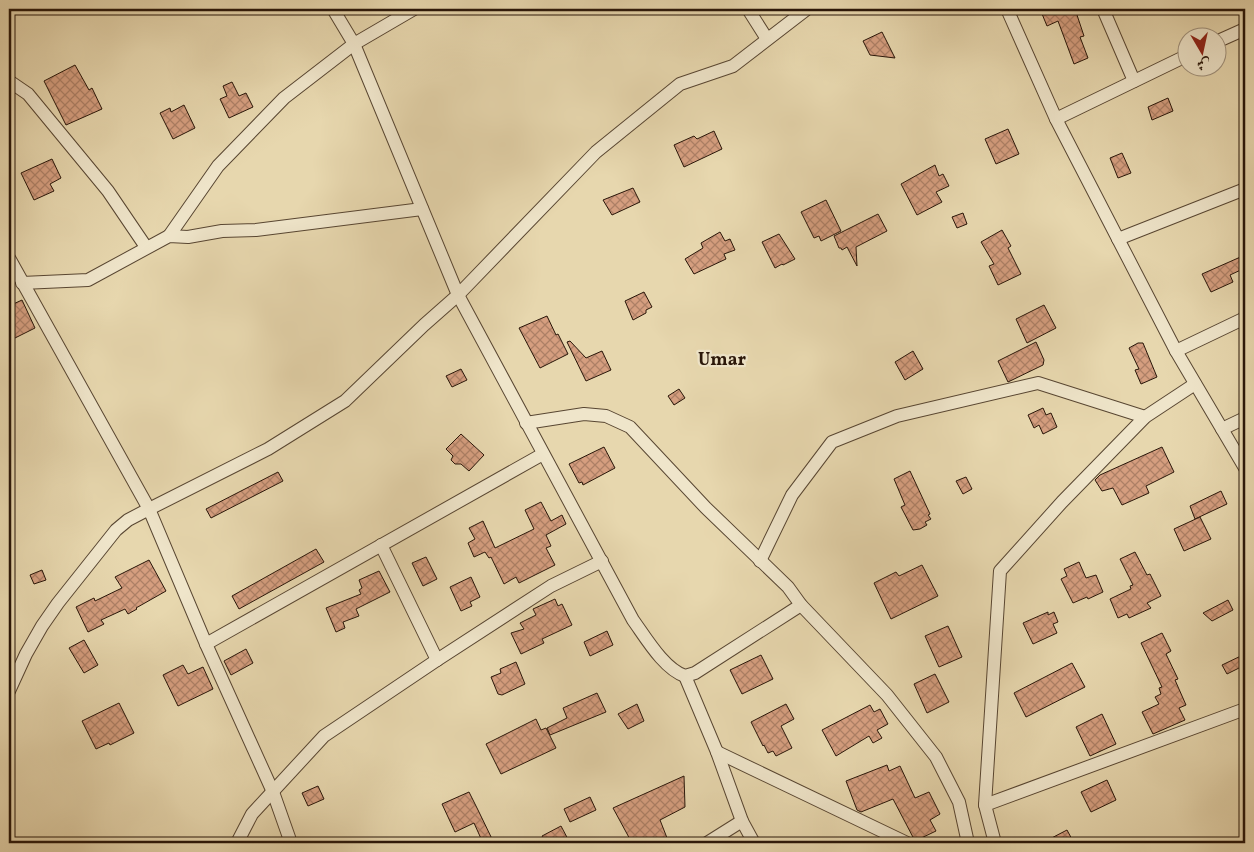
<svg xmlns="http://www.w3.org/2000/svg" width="1254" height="852" font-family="Vollkorn,Amiri,serif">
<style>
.building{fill:url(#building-cross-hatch);stroke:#291609}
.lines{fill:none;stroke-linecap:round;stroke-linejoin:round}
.minor-casing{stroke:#584632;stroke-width:14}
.minor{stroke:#efe5ca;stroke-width:12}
.labels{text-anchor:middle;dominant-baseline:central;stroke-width:4.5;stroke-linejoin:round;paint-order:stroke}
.quarter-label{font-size:18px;font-weight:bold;fill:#291609;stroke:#efe5ca}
</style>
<defs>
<pattern id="building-cross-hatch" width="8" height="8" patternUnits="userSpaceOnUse" patternTransform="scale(1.25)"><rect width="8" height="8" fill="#d59e7f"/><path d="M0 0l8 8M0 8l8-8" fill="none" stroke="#ad8066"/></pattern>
</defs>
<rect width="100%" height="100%" fill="#e7d7ae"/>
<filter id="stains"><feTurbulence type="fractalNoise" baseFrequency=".004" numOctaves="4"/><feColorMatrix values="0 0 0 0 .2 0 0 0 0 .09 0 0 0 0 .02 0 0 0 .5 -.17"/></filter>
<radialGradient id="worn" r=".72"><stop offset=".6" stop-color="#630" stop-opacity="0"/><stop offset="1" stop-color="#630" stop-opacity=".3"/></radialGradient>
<g class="building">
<polygon points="1040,9 1075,9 1084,36 1080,37 1088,58 1074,64 1058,21 1047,26"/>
<polygon points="882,32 895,58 870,55 863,41"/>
<polygon points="75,65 89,90 92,88 102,109 66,125 44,81"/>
<polygon points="232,82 239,96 246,93 253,107 229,118 220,99 227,96 223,86"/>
<polygon points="1168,98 1173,111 1152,120 1148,107"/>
<polygon points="184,105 195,128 173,139 160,113 170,108 171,112"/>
<polygon points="1008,129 1019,154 996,164 985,139"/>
<polygon points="714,131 722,149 684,167 674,145 694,136 697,139"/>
<polygon points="1122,153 1131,173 1118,178 1110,158"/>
<polygon points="52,159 61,178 50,184 54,191 34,200 21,173"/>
<polygon points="935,165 939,176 943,174 949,186 936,192 942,202 917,215 901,184"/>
<polygon points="633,188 640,202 612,215 603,200"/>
<polygon points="826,200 841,231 821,241 819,236 814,238 801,212"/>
<polygon points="963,213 967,224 957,228 952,217"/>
<polygon points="878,214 887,231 856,247 857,266 847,247 842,250 841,248 839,248 834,236"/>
<polygon points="1002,230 1011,246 1008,248 1021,274 998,285 989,266 994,264 981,242"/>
<polygon points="720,232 725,241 730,239 735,250 724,254 726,259 694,274 685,259 703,248 701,243"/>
<polygon points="779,234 795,259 783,265 782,264 775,268 762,242"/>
<polygon points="1245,255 1245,268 1230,275 1233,282 1211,292 1202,274"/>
<polygon points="644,292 652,307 646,310 646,313 633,320 625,301"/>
<polygon points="22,300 35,328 9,341 9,306"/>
<polygon points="1044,305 1056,328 1027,343 1016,319"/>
<polygon points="547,316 556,335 558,334 568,354 540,368 519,328"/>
<polygon points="570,341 586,358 602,351 611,370 586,381 567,342"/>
<polygon points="1036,342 1044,360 1043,365 1008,382 998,361"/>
<polygon points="1138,343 1143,343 1157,377 1141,384 1135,370 1139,369 1129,348"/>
<polygon points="913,351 923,369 905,380 895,362"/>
<polygon points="461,369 467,380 452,387 446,376"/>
<polygon points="679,389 685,398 674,405 668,396"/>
<polygon points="1043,408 1046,415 1051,413 1057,427 1043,434 1039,425 1034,428 1028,415"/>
<polygon points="461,434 484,455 469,471 461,464 455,464 451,460 453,456 446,449"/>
<polygon points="604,447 615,468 583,485 582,482 579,483 569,464"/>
<polygon points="1162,447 1174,472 1146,486 1149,493 1122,505 1113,488 1102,491 1095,480 1100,475"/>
<polygon points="910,471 930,514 928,515 931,519 925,522 927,525 920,529 913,530 901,507 905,505 894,479"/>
<polygon points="278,472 283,481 211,518 206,509"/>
<polygon points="966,477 972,489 963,494 956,481"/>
<polygon points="1221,491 1227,504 1195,519 1190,506"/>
<polygon points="541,502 551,521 562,515 566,524 546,535 551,546 546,548 555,565 519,583 516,577 504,584 491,557 489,558 485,552 474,557 468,543 475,539 469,528 483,521 495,548 534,529 525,510"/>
<polygon points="1200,517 1211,539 1184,551 1174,529"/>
<polygon points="316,549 324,562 239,609 232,596"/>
<polygon points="1135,552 1147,575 1150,574 1161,596 1147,603 1151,608 1129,618 1127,614 1118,618 1110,599 1131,589 1130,586 1133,585 1120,559"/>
<polygon points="426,557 437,579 423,586 412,563"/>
<polygon points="149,560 166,591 136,608 137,609 128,614 125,609 101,620 104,624 88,632 76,607 94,598 95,601 122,588 115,577"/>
<polygon points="1079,562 1086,578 1096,575 1103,592 1088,599 1087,597 1073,603 1061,579 1067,576 1064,569"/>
<polygon points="922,565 938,596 891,619 874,583 896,572 899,576"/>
<polygon points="42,570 46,580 34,584 30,575"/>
<polygon points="379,571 390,592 356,609 359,616 343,622 345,628 336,632 326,608 361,594 359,590 362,588 359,580"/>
<polygon points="471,577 480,597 470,602 472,606 461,611 450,587"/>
<polygon points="555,599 558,606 562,604 572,625 542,639 544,643 521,654 511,633 524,629 520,623 536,615 533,609"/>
<polygon points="1228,600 1233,610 1212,621 1203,613"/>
<polygon points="1048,612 1048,615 1054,612 1058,622 1053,624 1057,633 1033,644 1023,623"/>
<polygon points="948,626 962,657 939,667 925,636"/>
<polygon points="607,631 613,645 590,656 584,642"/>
<polygon points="1162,633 1171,651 1166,654 1178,679 1175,680 1186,705 1179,708 1185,720 1153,734 1142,712 1159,704 1155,697 1161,694 1159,688 1162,687 1141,643"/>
<polygon points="84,640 98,665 84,673 69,648"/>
<polygon points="246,649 253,663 231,675 224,661"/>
<polygon points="1245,654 1245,665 1227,674 1222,665"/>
<polygon points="761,655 773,679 742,694 730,670"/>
<polygon points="516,662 525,684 502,695 498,694 491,677 501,673 500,669"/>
<polygon points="1072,663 1085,687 1026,717 1014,693"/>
<polygon points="183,665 188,674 203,667 213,689 178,706 163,675"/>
<polygon points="935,674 949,702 927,713 914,684"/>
<polygon points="597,693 606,712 550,735 547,728 567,718 563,708"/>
<polygon points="119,703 134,733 110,745 109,743 96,749 82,721"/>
<polygon points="637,704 644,721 628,729 618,714"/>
<polygon points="786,704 794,719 781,726 792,748 776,756 773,751 768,753 764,745 763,746 751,722"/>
<polygon points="870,705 874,712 880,709 888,724 877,730 882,738 873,743 869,736 836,756 822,730"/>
<polygon points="1102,714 1116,744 1090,756 1076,727"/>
<polygon points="536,719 541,730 546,728 556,748 501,774 486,744"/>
<polygon points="887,765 889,771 900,766 915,798 929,792 940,814 930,820 936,831 915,841 893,799 861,812 857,810 846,781"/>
<polygon points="684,776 685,807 660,820 669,843 632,843 613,808"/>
<polygon points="1107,780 1116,800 1091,812 1081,792"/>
<polygon points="318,786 324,799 308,806 302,793"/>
<polygon points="469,792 478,810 494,843 483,843 474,823 455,832 442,804"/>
<polygon points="590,797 596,810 570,822 564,809"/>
<polygon points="561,826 570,843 546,843 542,836"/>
<polygon points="1067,830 1074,843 1042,843"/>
</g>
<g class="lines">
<defs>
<g id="minor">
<path d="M333,9l21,35 104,251 175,325c13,18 31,49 52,56l10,-3 106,-68"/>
<polyline points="748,9 767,39"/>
<polyline points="1007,9 1056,119 1176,351 1245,468"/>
<polyline points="1103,9 1134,81"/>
<polyline points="1216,42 1245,29"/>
<polyline points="9,81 28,94 108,191 146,247"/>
<polyline points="1056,119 1186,56"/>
<polyline points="169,236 218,166 284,98 354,44 414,9"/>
<polyline points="1118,239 1245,189"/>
<polyline points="9,258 149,509 206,644 273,792 291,843"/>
<polyline points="22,283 88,280 169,236 188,237 222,231 256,230 422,209"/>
<polyline points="1176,351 1245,318"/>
<polyline points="526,423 584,414 606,416 630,427 706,508 788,587 801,605 887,695 936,757 959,802 968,843"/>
<polyline points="1222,429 1245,418"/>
<polyline points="381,545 437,660"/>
<polyline points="760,561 792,495 832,442 897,416 1038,383 1145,417"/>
<polyline points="206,644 543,454"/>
<polyline points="685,676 717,752 742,821 754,843"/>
<polyline points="9,691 26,654 42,626 58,603 116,530 128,520 149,509 268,449 345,401 424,325 458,295 596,152 680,84 733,66 807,9"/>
<polyline points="717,752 907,843"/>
<polyline points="985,805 1245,709"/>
<polyline points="237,843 252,814 324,736 437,660 551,586 602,561"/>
<polyline points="707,843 742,821"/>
<polyline points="995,843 985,805 1000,571 1062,502 1145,417 1195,384"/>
</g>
</defs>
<use href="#minor" class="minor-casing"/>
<use href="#minor" class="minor"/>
</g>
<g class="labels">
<g class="quarter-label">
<text x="722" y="360">Umar</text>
</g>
</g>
<rect width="1254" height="852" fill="none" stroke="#e7d7ae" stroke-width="30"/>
<rect x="10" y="10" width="1234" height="832" fill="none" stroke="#291609" stroke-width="2.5"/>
<rect x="15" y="15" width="1224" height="822" fill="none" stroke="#291609"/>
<g transform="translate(1202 52) rotate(171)"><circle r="24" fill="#efe5ca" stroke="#a0927d"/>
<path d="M0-4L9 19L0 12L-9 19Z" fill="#8f2418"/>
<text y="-8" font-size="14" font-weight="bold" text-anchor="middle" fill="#291609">ش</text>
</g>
<rect width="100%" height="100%" filter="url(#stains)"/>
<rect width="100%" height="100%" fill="url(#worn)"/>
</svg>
